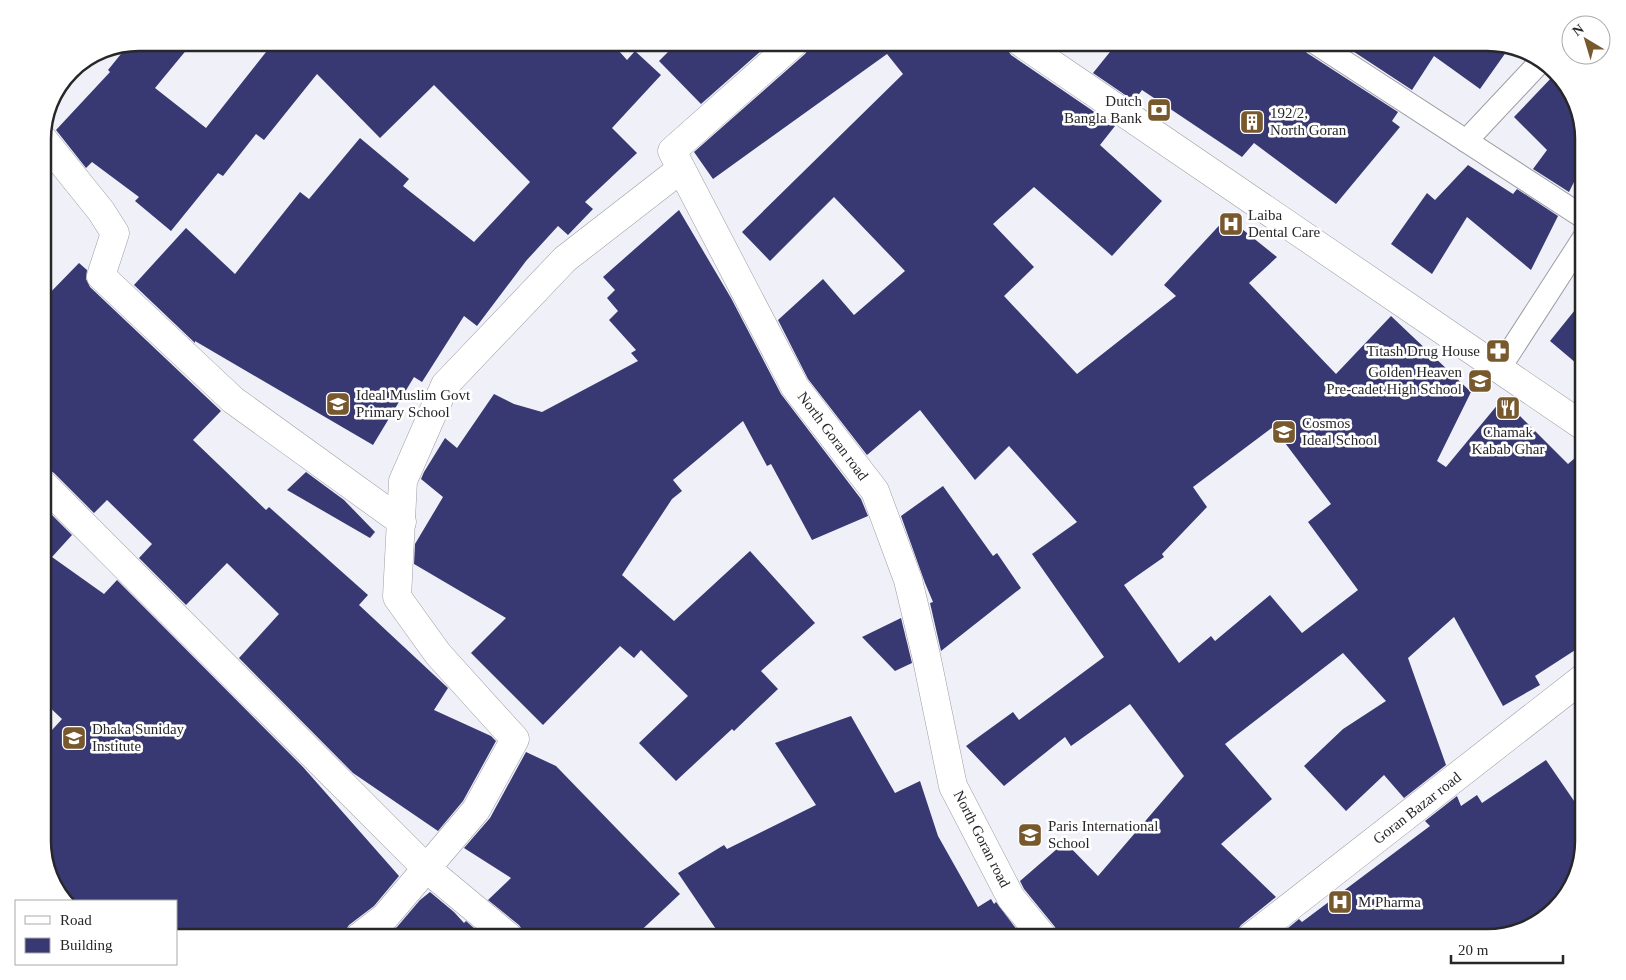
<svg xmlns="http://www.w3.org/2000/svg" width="1626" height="980" font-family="Georgia,serif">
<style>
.building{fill:#383972;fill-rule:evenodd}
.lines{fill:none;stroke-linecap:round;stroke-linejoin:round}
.lane-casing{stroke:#9d9da4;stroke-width:24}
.street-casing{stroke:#9d9da4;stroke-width:29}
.lane{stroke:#fff;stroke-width:22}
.street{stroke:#fff;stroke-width:28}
.labels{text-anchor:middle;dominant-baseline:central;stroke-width:5;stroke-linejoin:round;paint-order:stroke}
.poi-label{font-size:15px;fill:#27272a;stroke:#fff;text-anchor:start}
.street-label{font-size:15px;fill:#27272a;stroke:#fff}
.rim{fill:none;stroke:#27272a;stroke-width:2.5}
</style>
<rect width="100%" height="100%" fill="#f0f1f8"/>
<g class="building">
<polygon points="139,42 193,42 155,88 206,128 274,42 611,42 627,60 635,51 661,75 612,128 637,153 585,202 593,209 568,235 558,226 526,261 477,326 464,316 422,382 414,377 373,445 195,341 195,343 134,285 186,228 235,274 300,192 309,199 360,138 409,179 403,186 474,242 530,182 434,85 380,138 317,74 264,140 256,134 223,176 218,173 171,231 135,201 139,197 92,162 86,168 56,130 110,72 108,70 129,44"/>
<polygon points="678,42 771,42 701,104 659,61"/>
<path d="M810,42h189l6,4 6,9 104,71 -15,19 62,56 -50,55 -78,-69 -41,37 41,43 -30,29 73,78 99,-78 -12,-11 63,-68 50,40 -28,26 87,91 55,-58 80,76 -34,69 9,6 53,-64 18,16 3,-3 48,48 15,-13v194l-48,31 5,9 -37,21 -49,-89 -46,41 38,107 -42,33 -20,-23 -38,36 -42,-45 39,-37 43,-28 -43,-48 -118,91 47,55 -51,45 55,53 -35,28 -4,6 -1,7h-178l-3,-11 -31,-38 -4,-8 45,-39 33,34 86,-100 -54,-72 -59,42 -6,-9 -61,49 -38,-40 47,-34 6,8 85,-63 -72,-103 45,-32 -68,-76 -34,34 -55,-70 -53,45 -59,-76 -30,-59 45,-41 31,36 51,-44 -71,-74 -64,64 -28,-29 161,-158 -16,-20 -174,125 -19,-27 111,-98 5,-7zM1273,427l58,77 -23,18 50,68 -56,43 -32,-38 -55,46 -4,-5 -32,27 -55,-78 40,-28 -2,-3 45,-47 -14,-20z"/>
<polygon points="1118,42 1301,42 1303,48 1307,53 1398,112 1392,121 1400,127 1336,204 1254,143 1242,157 1142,90 1134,101 1093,73"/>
<polygon points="1339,42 1487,42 1509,48 1480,89 1434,56 1412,90"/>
<polygon points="1554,75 1570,90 1583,133 1583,164 1569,192 1533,169 1547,150 1514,117"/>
<polygon points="1468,165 1513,194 1517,189 1558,216 1531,270 1467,217 1432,274 1391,244 1427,193 1435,200"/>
<polygon points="679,210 731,298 781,394 861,499 868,516 812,540 771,464 767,466 743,421 673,480 682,491 672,499 622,575 674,621 750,551 815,623 761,671 778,689 734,731 732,729 676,781 639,743 688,696 641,650 634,658 620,646 543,725 471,653 506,618 414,564 415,544 443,497 421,479 424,472 445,438 457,448 494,394 514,404 542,412 638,361 631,353 636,350 609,320 618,311 607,298 615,290 603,277"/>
<polygon points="79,263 87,270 86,279 90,287 221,411 193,440 266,510 269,507 368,595 359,605 448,688 434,710 491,736 496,741 463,801 438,831 353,773 239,658 279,614 227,563 186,605 139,558 152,544 107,500 94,513 54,473 48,469 43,469 43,300"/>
<polygon points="1583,300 1583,369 1550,341"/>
<polygon points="306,472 344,500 375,532 370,538 287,490"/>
<polygon points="943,486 993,556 997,553 1021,588 941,651 930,603 933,602 925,583 901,516"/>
<polygon points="43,506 72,535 52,557 104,594 117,580 303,767 399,876 374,906 349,925 345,931 344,938 176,938 176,901 67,901 56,890 43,847 43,740 62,719 43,701"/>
<polygon points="901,618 912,663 895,671 862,637"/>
<polygon points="851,716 895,793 920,781 938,836 978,907 991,899 994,904 996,902 1023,938 722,938 678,873 724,845 727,849 816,805 775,743"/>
<polygon points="526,752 556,766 680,894 633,938 524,938 523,931 519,925 488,900 511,878 464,848 490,818"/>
<polygon points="1546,760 1583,814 1584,841 1570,890 1536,924 1487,938 1276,938 1299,919 1302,922 1430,826 1425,821 1457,796 1461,806 1477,795 1482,803"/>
<polygon points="430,892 454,912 464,923 466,921 485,938 384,938 397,927 420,900"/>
</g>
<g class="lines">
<defs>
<g id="lane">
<polyline points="1314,42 1583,217"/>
<polyline points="1466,141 1541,61"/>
<polyline points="1499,369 1583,239"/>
</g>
<g id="street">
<polyline points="795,42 672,151 795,387 875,491 908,580 926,655 953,786 1011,898 1043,937"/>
<polyline points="1020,42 1583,426"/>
<polyline points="43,139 101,211 115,233 101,276 233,400 402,522"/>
<polyline points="43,484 427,869 509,937"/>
<polyline points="359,937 385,917 476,810 515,739 438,654 397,597 403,481 445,385 565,259 681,169"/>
<polyline points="1251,937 1583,678"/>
</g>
</defs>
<use href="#lane" class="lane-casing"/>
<use href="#street" class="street-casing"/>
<use href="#lane" class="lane"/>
<use href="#street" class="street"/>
</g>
<defs>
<symbol id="bank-square" viewBox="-11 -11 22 22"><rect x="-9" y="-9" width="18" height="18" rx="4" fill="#77592d" stroke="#fff"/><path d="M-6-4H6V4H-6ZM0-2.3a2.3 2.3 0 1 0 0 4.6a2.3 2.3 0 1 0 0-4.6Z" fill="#fff"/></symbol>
<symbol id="building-square" viewBox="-11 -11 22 22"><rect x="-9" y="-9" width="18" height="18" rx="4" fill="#77592d" stroke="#fff"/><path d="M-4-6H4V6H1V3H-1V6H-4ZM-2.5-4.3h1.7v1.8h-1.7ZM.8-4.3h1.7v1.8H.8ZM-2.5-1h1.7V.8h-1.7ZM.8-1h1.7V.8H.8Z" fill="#fff"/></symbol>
<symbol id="hospital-square" viewBox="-11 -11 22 22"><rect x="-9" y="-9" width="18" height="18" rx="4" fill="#77592d" stroke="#fff"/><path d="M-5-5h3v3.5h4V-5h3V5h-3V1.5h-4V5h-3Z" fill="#fff"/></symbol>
<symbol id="pharmacy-square" viewBox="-11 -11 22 22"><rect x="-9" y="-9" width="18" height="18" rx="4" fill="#77592d" stroke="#fff"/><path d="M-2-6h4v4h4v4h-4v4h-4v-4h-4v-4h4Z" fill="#fff"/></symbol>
<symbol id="school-square" viewBox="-11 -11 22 22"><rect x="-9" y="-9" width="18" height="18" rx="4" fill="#77592d" stroke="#fff"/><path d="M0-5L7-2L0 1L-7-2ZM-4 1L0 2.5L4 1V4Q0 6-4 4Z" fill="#fff"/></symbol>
<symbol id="restaurant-square" viewBox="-11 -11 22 22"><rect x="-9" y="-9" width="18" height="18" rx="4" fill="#77592d" stroke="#fff"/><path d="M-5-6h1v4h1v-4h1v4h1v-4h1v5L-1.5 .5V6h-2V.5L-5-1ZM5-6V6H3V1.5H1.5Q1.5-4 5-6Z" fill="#fff"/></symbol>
</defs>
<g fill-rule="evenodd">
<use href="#bank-square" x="1145" y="96" width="28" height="28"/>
<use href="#building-square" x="1238" y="108" width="28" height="28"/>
<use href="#hospital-square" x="1217" y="210" width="28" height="28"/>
<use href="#pharmacy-square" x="1484" y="337" width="28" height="28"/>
<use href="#school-square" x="1466" y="367" width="28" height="28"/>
<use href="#school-square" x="324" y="390" width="28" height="28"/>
<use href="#restaurant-square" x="1494" y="394" width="28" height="28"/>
<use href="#school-square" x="1270" y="418" width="28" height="28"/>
<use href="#school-square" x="60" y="724" width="28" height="28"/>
<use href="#school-square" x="1016" y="821" width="28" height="28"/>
<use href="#hospital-square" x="1326" y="888" width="28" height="28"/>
</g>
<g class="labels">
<g class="poi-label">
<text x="1142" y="101" text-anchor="end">Dutch<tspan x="1142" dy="17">Bangla Bank</tspan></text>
<text x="1270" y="113">192/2,<tspan x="1270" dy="17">North Goran</tspan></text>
<text x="1248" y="215">Laiba<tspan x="1248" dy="17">Dental Care</tspan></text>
<text x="1480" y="351" text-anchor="end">Titash Drug House</text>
<text x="1462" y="372" text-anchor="end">Golden Heaven<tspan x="1462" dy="17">Pre-cadet High School</tspan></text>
<text x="356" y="395">Ideal Muslim Govt<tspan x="356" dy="17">Primary School</tspan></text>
<text x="1302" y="423">Cosmos<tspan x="1302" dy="17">Ideal School</tspan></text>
<text x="1508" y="432" text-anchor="middle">Chamak<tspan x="1508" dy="17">Kabab Ghar</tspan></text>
<text x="92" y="729">Dhaka Suniday<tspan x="92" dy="17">Institute</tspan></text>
<text x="1048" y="826">Paris International<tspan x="1048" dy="17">School</tspan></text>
<text x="1358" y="902">M Pharma</text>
</g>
<g class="street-label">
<text transform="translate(833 436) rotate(53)">North Goran road</text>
<text transform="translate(1417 808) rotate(-38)">Goran Bazar road</text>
<text transform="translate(982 839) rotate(63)">North Goran road</text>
</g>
</g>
<path d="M0 0H1626V980H0ZM139 51H1487A88 88 0 0 1 1575 139V841A88 88 0 0 1 1487 929H139A88 88 0 0 1 51 841V139A88 88 0 0 1 139 51Z" fill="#fff" fill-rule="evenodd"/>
<path class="rim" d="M139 51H1487A88 88 0 0 1 1575 139V841A88 88 0 0 1 1487 929H139A88 88 0 0 1 51 841V139A88 88 0 0 1 139 51Z"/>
<rect x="15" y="900" width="162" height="65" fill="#ffffff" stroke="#a9a9aa"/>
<rect x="25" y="916" width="25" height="8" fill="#ffffff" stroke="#a9a9aa"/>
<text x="60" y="925" font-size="15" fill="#27272a">Road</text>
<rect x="25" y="938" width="25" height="15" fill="#383972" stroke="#a9a9aa"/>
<text x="60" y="950" font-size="15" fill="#27272a">Building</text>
<g transform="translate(1586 40) rotate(322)"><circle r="24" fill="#ffffff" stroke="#a9a9aa"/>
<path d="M0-4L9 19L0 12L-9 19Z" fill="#77592d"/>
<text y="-8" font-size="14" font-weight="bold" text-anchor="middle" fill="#27272a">N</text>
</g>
<path d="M1451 955v8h112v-8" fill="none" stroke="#27272a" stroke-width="2.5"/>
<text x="1458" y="955" font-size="15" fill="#27272a" stroke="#ffffff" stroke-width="4" paint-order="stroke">20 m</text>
</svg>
